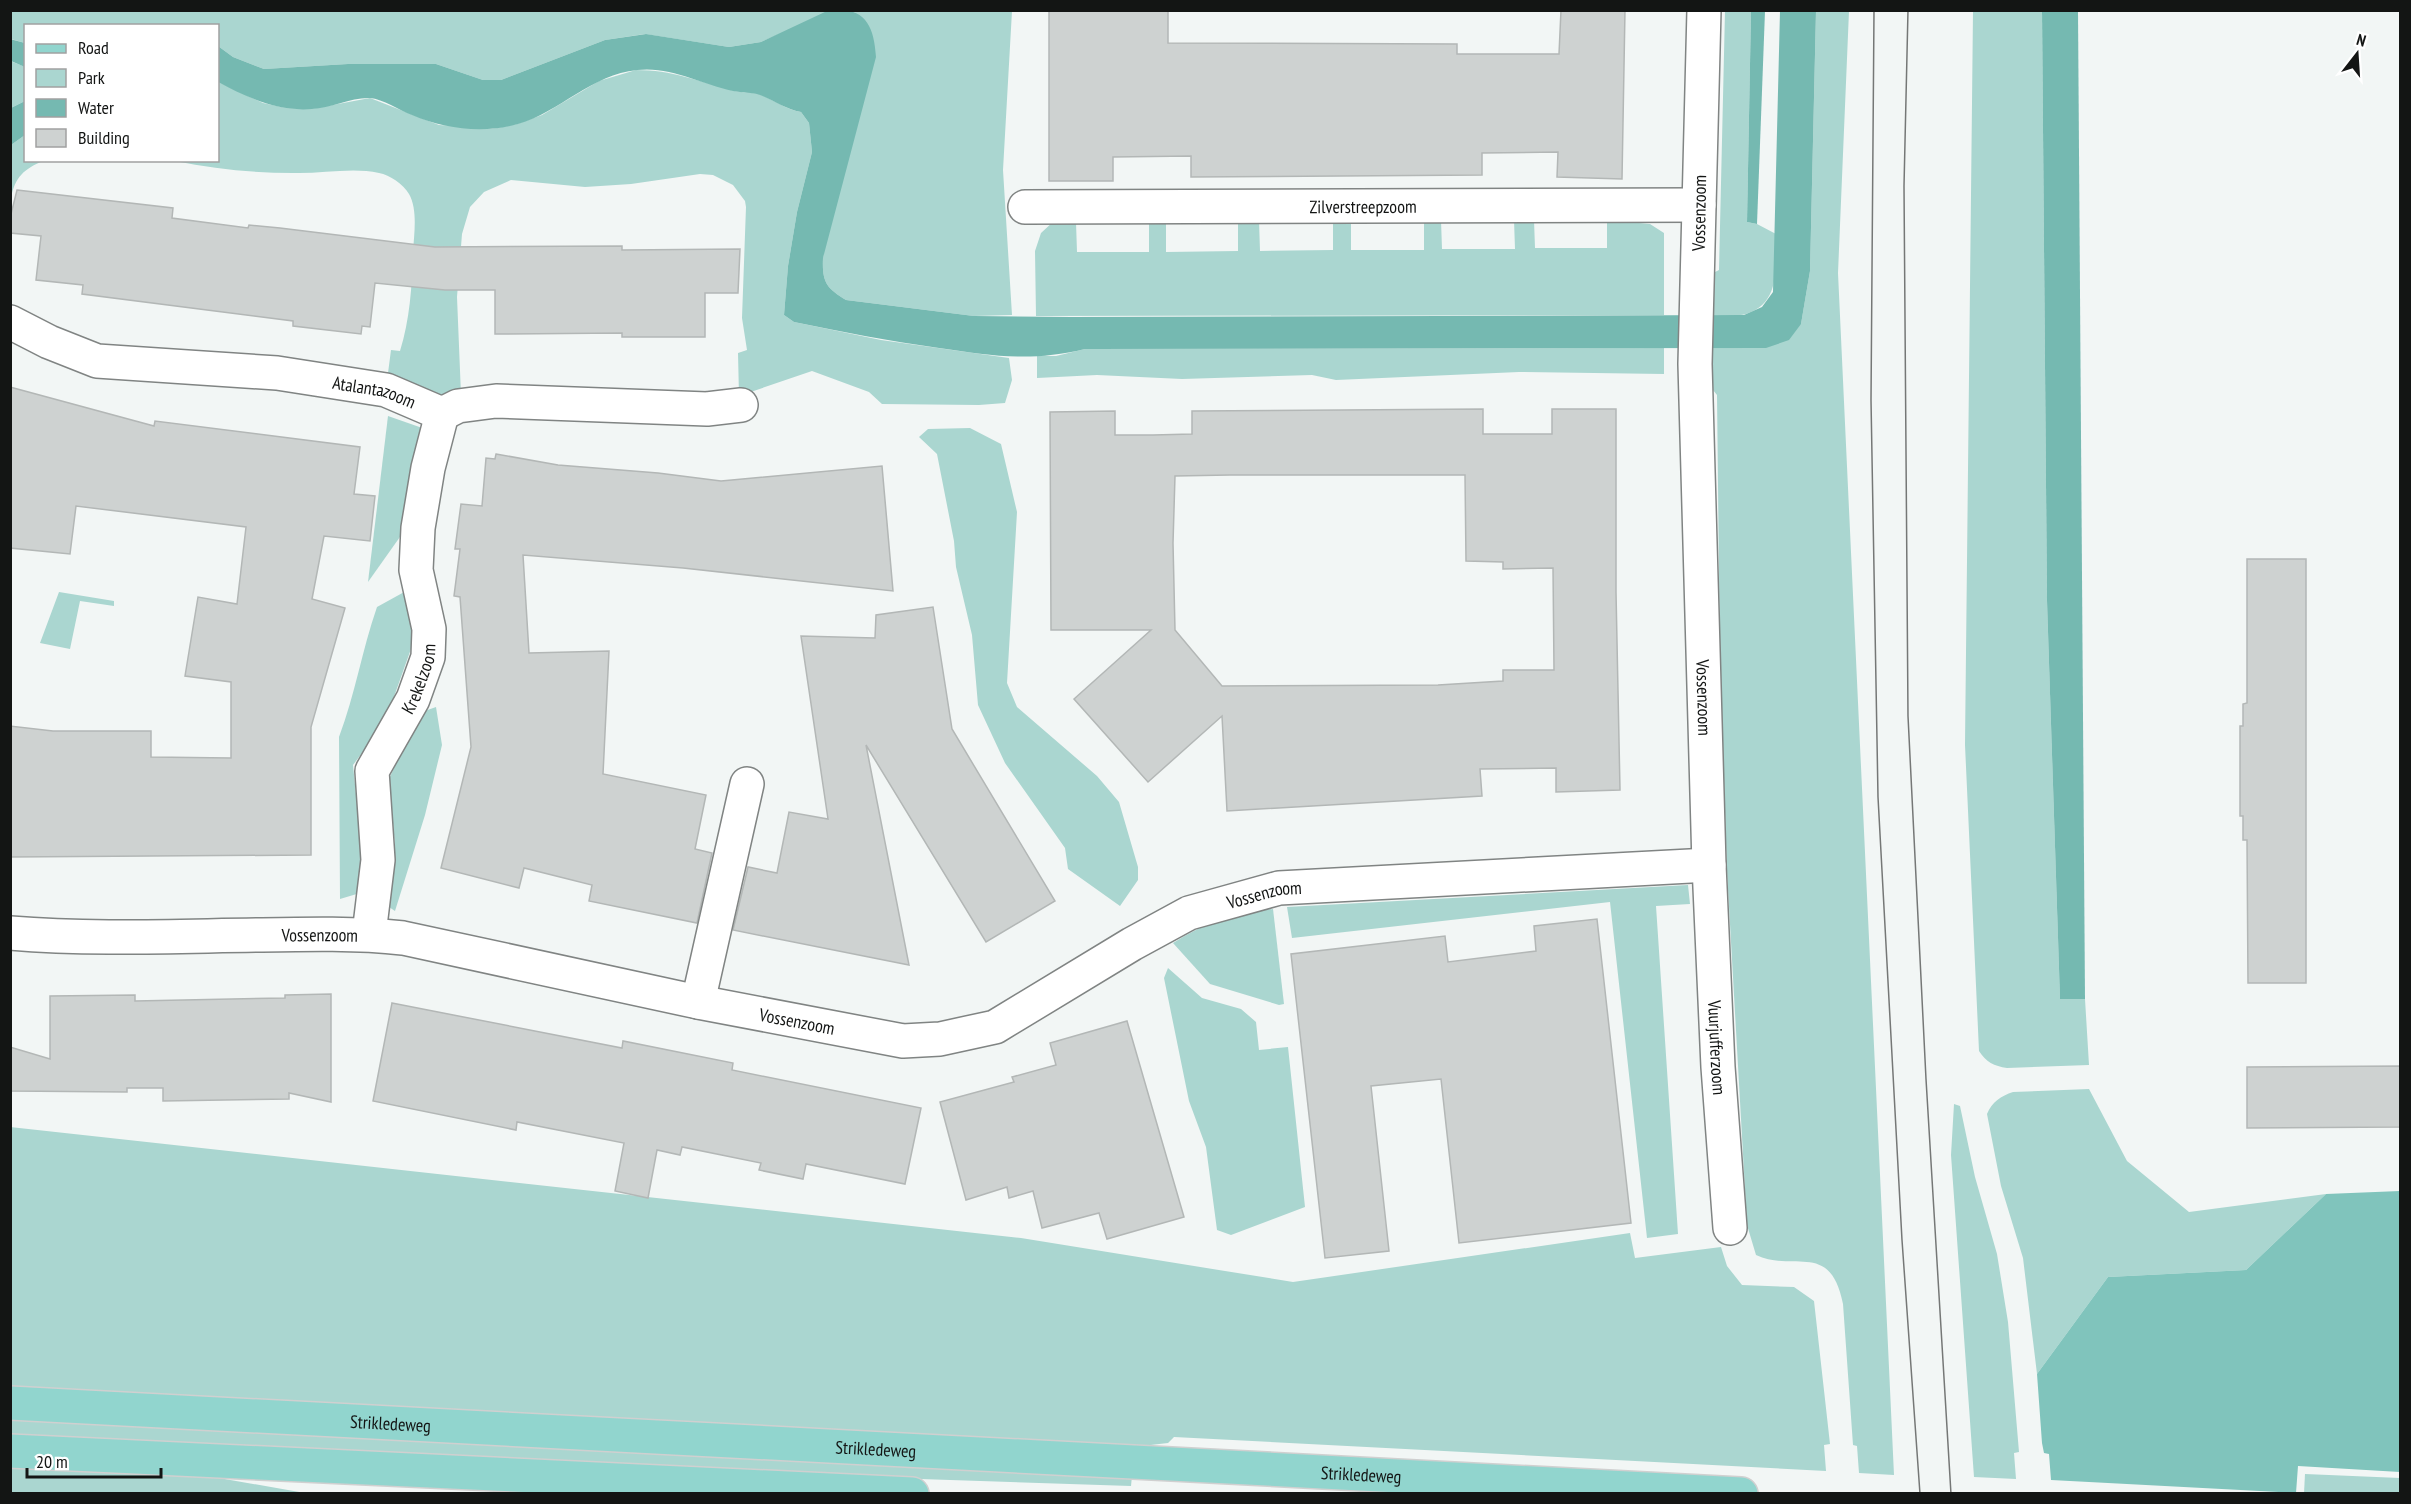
<svg xmlns="http://www.w3.org/2000/svg" width="2411" height="1504" font-family="'PT Sans Narrow',sans-serif">
<style>
.green{fill:#aad6d0}
.forest{fill:#80c4bc}
.water{fill:#75b9b1}
.building{fill:#ced2d1;stroke:#b3b7b6;stroke-width:1.5;fill-rule:evenodd}
.lines{fill:none;stroke-linecap:round;stroke-linejoin:round}
.minor-casing{stroke:#808483;stroke-width:36}
.major-casing{stroke:#d0d0d0;stroke-width:36}
.minor{stroke:#fff;stroke-width:33}
.major{stroke:#91d5ce;stroke-width:33}
.tram{stroke:#757776;stroke-width:1.5}
.labels{text-anchor:middle;dominant-baseline:central;stroke-width:6;stroke-linejoin:round;paint-order:stroke}
.street-label{font-size:18px;fill:#131514;stroke:#fff}
</style>
<rect width="100%" height="100%" fill="#f2f6f5"/>
<g class="green">
<polygon points="10,11 833,11 761,42 729,47 645,34 605,40 501,80 483,80 436,64 348,64 264,69 233,57 218,46 218,26 26,26 25,43 11,39"/>
<path d="M843,11h169l-9,159 9,145 -38,1 -128,-16c-20,-12 -24,-18 -23,-42l33,-245z"/>
<path d="M1725,11h26l-4,211 10,2 19,10c-1,31 6,69 -30,80 -10,3 -23,1 -33,1v-42l6,-3z"/>
<path d="M1816,11h33l-11,262 56,1202 -35,-2 -2,-27 -4,-1 -10,-141c-13,-64 -48,-31 -87,-49l-9,-30 -20,-354 -7,-208 -3,-268 -8,-10v-37l92,-24 9,-53z"/>
<path d="M1973,11h69l5,590 13,398h25l4,66 -82,3c-13,-2 -21,-6 -28,-17l-14,-306z"/>
<polygon points="10,61 26,67 25,101 11,108"/>
<path d="M636,70c36,0 62,11 95,20 9,3 19,2 28,4 16,6 25,15 42,18l8,11 3,29 -15,60 -9,54 -4,49 10,7 87,18 128,18 3,22 -7,23 -26,2 -97,-1 -13,-12 -57,-21 -73,25 -1,-43 9,-3 -5,-32 4,-111 -1,-6 -12,-16 -20,-10 -13,-1 -69,10 -46,3 -74,-7 -27,12 -14,15 -8,27 -5,63 4,98 -18,6 -55,-28 3,-23 9,1c10,-32 12,-65 13,-99 1,-18 5,-42 -4,-58 -6,-10 -19,-19 -30,-21 -27,-6 -58,1 -86,0 -40,0 -79,-4 -118,-12l43,-1v-78l45,21 23,5 25,1 59,-11 69,27 53,4 25,-5 25,-9 57,-34z"/>
<path d="M25,135l1,25 17,1c-19,8 -28,16 -32,37v-53z"/>
<polygon points="1333,219 1351,219 1351,250 1424,250 1424,219 1441,220 1442,249 1515,249 1514,220 1534,220 1535,248 1607,248 1607,220 1650,224 1664,233 1664,315 1036,316 1035,251 1041,233 1054,221 1076,222 1077,252 1149,252 1149,221 1166,222 1166,252 1238,251 1238,221 1259,220 1260,251 1333,250"/>
<polygon points="1664,348 1664,374 1519,372 1336,380 1312,375 1182,379 1097,375 1037,378 1037,356 1056,356 1085,349"/>
<polygon points="388,416 428,430 407,527 368,582"/>
<polygon points="970,428 1001,444 1017,512 1007,683 1017,707 1097,776 1119,802 1138,867 1138,880 1120,906 1068,869 1065,848 1005,763 978,705 972,635 956,567 954,541 937,454 919,437 928,429"/>
<path d="M406,591l7,21 -1,34 -27,76 -32,43 8,79 -1,49 -20,6 -1,-162c16,-42 23,-87 38,-130z"/>
<polygon points="59,592 114,601 114,606 80,601 70,649 40,643"/>
<polygon points="436,707 442,745 425,815 395,911 386,905 395,845 389,779 419,713"/>
<polygon points="1688,885 1690,904 1656,906 1678,1234 1647,1238 1610,902 1292,938 1287,907"/>
<path d="M1273,909l11,95 -5,1 -69,-21 -37,-41c31,-20 63,-31 100,-34z"/>
<polygon points="1168,968 1202,998 1241,1009 1256,1022 1259,1050 1288,1047 1305,1207 1231,1235 1217,1230 1206,1147 1189,1101 1164,978"/>
<path d="M2089,1089l38,72 62,51 137,-18 -80,76 -138,7 -71,97 -14,-116 -22,-72 -14,-72c5,-12 14,-18 26,-22z"/>
<polygon points="1954,1104 1960,1106 1975,1177 1997,1254 2008,1322 2019,1452 2014,1453 2016,1479 1974,1477 1951,1155"/>
<polygon points="10,1127 1021,1238 1293,1282 1630,1233 1635,1258 1721,1247 1727,1266 1742,1285 1794,1287 1814,1301 1830,1444 1824,1445 1826,1471 1174,1437 1168,1443 1133,1447 11,1389"/>
<polygon points="11,1417 1132,1476 1131,1486 682,1471 11,1439"/>
<polygon points="10,1465 196,1474 305,1493 11,1493"/>
<polygon points="2305,1474 2400,1478 2400,1493 2304,1493"/>
</g>
<polygon class="forest" points="2400,1191 2400,1472 2298,1466 2296,1493 2051,1480 2049,1454 2044,1453 2042,1443 2037,1374 2108,1277 2246,1270 2326,1194"/>
<g class="water">
<path d="M827,11c37,-6 47,13 49,46l-53,201c-1,24 3,30 23,42l128,16 97,1 673,-2 18,-8 11,-15 7,-281h36l-6,260 -9,53 -12,16 -23,8 -681,1c-54,13 -92,7 -146,-1 -49,-7 -97,-16 -145,-26l-10,-7 4,-49 9,-54 15,-60 -3,-29 -8,-11c-16,-3 -26,-11 -41,-17 -8,-3 -18,-2 -27,-4 -32,-7 -62,-25 -96,-21 -45,4 -77,42 -119,54 -35,10 -73,5 -106,-9 -13,-5 -29,-16 -42,-17 -17,-1 -40,10 -58,11 -34,3 -66,-12 -94,-27v-36l15,11 31,12 84,-5h88l47,16h18l104,-40 41,-6 83,13 32,-5z"/>
<polygon points="1751,11 1765,11 1757,224 1747,222"/>
<polygon points="2042,11 2078,11 2085,999 2060,999 2047,601"/>
<polygon points="10,39 25,43 25,67 11,61"/>
<polygon points="25,101 25,135 11,145 11,108"/>
</g>
<g class="building">
<polygon points="1049,10 1168,10 1168,43 1457,44 1457,54 1559,54 1561,10 1625,10 1622,179 1557,177 1558,152 1482,153 1482,175 1191,177 1191,156 1113,157 1113,181 1049,181"/>
<polygon points="17,190 173,208 172,218 248,228 249,225 280,228 435,247 622,246 622,250 740,249 738,293 705,293 705,337 622,337 622,333 495,334 495,290 445,290 375,283 370,327 362,326 361,334 293,326 293,321 82,294 83,285 36,280 41,236 10,233 10,218"/>
<polygon points="10,387 154,426 155,421 360,447 354,494 375,496 370,541 324,536 312,599 345,608 311,727 311,855 10,857 10,726 53,731 151,731 151,757 231,758 231,682 185,676 198,597 237,604 246,527 76,506 70,554 10,548"/>
<path d="M1483,409v25h69v-25h64v183l4,198 -64,2v-24l-76,1 2,27 -255,15 -5,-95 -74,66 -74,-83 77,-69h-100l-1,-218 65,-1v24h38l39,-1v-23zM1230,475h235l1,86 37,1v7l50,-1 1,102h-51v11l-65,4 -216,1 -47,-56 -2,-87 2,-67z"/>
<polygon points="496,454 558,465 658,473 721,481 882,466 893,591 683,568 523,555 529,653 609,651 603,774 706,795 695,849 712,853 697,923 589,901 592,885 524,868 519,888 441,868 471,747 460,597 454,596 460,549 455,549 461,504 482,506 486,458 495,459"/>
<polygon points="2247,559 2306,559 2306,983 2248,983 2247,840 2243,840 2243,816 2240,816 2240,726 2243,726 2243,704 2247,703"/>
<polygon points="933,607 952,729 1055,901 986,942 866,745 909,965 733,930 748,867 777,873 789,812 828,819 801,636 875,638 876,615"/>
<polygon points="1597,919 1631,1223 1459,1243 1441,1079 1371,1086 1389,1251 1325,1258 1291,954 1445,936 1448,962 1536,951 1534,926"/>
<polygon points="331,994 331,1102 289,1093 289,1099 163,1101 163,1088 127,1088 127,1092 10,1091 10,1047 50,1059 50,996 135,995 135,1001 285,998 285,995"/>
<polygon points="392,1003 622,1048 623,1041 733,1063 732,1070 921,1108 905,1184 806,1164 803,1179 759,1170 761,1163 682,1147 680,1155 657,1150 648,1198 615,1191 624,1143 517,1122 516,1130 373,1101"/>
<polygon points="1127,1021 1184,1217 1107,1239 1099,1213 1042,1228 1033,1191 1009,1198 1007,1187 966,1200 940,1102 1014,1082 1012,1077 1056,1065 1050,1043"/>
<polygon points="2400,1066 2400,1127 2247,1128 2247,1067"/>
</g>
<g class="lines">
<defs>
<g id="minor">
<path id="s1" d="M1704,10l-9,354 14,501 9,202 12,161"/>
<path id="s2" d="M1025,207l674,-2"/>
<path id="s3" d="M10,322l39,20 48,19 180,12 109,17 56,24 16,-8 38,-5 211,8 34,-4"/>
<path id="s4" d="M10,933c84,7 168,3 252,2 47,-1 94,-2 141,3l295,64 205,39 37,-2 55,-12 137,-83 57,-31 90,-25 430,-23"/>
<path id="s5" d="M369,934l9,-74 -6,-89 41,-72 15,-42 1,-28 -13,-59 2,-42 10,-60 14,-54"/>
<polyline points="698,1002 747,784"/>
</g>
<g id="major">
<path id="s6" d="M10,1403l1731,91"/>
<polyline points="10,1451 912,1494"/>
</g>
</defs>
<use href="#minor" class="minor-casing"/>
<use href="#major" class="major-casing"/>
<use href="#minor" class="minor"/>
<use href="#major" class="major"/>
<g class="tram">
<polyline points="1874,10 1871,400 1878,797 1902,1240 1920,1494"/>
<polyline points="1908,10 1904,186 1908,716 1926,1079 1951,1494"/>
</g>
</g>
<g class="labels">
<g class="street-label">
<text stroke="none"><textPath href="#s2" startOffset="338">Zilverstreepzoom</textPath></text>
<text transform="translate(1699 213) rotate(-89)">Vossenzoom</text>
<text stroke="none"><textPath href="#s3" startOffset="375">Atalantazoom</textPath></text>
<text stroke="none"><textPath href="#s5" startOffset="268">Krekelzoom</textPath></text>
<text stroke="none"><textPath href="#s1" startOffset="688">Vossenzoom</textPath></text>
<text stroke="none"><textPath href="#s4" startOffset="1300">Vossenzoom</textPath></text>
<text stroke="none"><textPath href="#s4" startOffset="310">Vossenzoom</textPath></text>
<text stroke="none"><textPath href="#s4" startOffset="796">Vossenzoom</textPath></text>
<text stroke="none"><textPath href="#s1" startOffset="1038">Vuurjufferzoom</textPath></text>
<text stroke="none"><textPath href="#s6" startOffset="381">Strikledeweg</textPath></text>
<text stroke="none"><textPath href="#s6" startOffset="867">Strikledeweg</textPath></text>
<text stroke="none"><textPath href="#s6" startOffset="1353">Strikledeweg</textPath></text>
</g>
</g>
<rect width="2411" height="1504" fill="none" stroke="#131514" stroke-width="24"/>
<rect x="24" y="24" width="195" height="138" fill="#ffffff" stroke="#a1a1a1" stroke-width="1.5"/>
<rect x="36" y="44" width="30" height="9" fill="#91d5ce" stroke="#a1a1a1" stroke-width="1.5"/>
<text x="78" y="54" font-size="18" fill="#131514">Road</text>
<rect x="36" y="69" width="30" height="18" fill="#aad6d0" stroke="#a1a1a1" stroke-width="1.5"/>
<text x="78" y="84" font-size="18" fill="#131514">Park</text>
<rect x="36" y="99" width="30" height="18" fill="#75b9b1" stroke="#a1a1a1" stroke-width="1.5"/>
<text x="78" y="114" font-size="18" fill="#131514">Water</text>
<rect x="36" y="129" width="30" height="18" fill="#ced2d1" stroke="#a1a1a1" stroke-width="1.5"/>
<text x="78" y="144" font-size="18" fill="#131514">Building</text>
<g transform="translate(2357 54) rotate(17)" stroke="#ffffff" stroke-width="4.5" paint-order="stroke">
<path d="M0-4.5L10 22L0 15L-10 22Z" fill="#131514"/>
<text y="-9" font-size="16" font-weight="bold" text-anchor="middle" fill="#131514">N</text>
</g>
<path d="M27 1468v9h134v-9" fill="none" stroke="#131514" stroke-width="3"/>
<text x="36" y="1468" font-size="18" fill="#131514" stroke="#ffffff" stroke-width="4.5" paint-order="stroke">20 m</text>
</svg>
